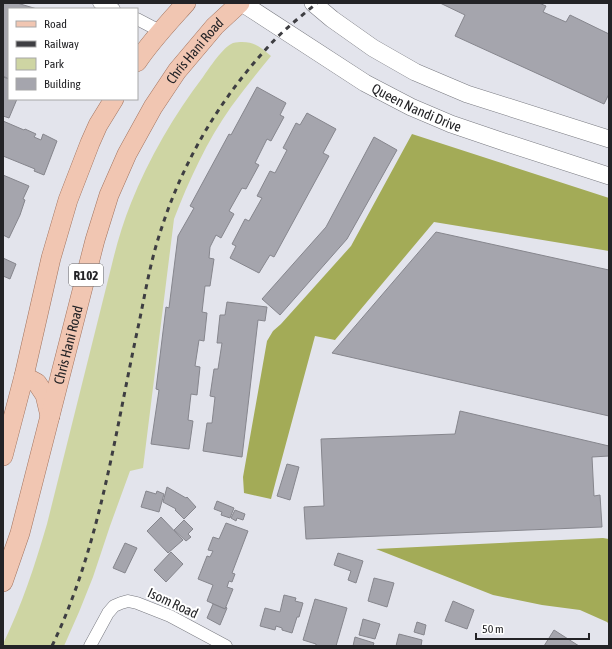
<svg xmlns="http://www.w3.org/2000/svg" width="612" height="649" font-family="'Asap Condensed',sans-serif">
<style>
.green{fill:#ced5a3}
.forest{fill:#a3ab57}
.building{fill:#a5a5ad;stroke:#86868d}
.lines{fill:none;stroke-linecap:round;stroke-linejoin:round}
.minor-casing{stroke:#797a81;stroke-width:13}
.secondary-casing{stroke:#797a81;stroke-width:18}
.primary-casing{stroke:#a2745f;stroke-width:20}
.minor{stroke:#fff;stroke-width:12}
.secondary{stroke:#fff;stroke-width:17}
.primary{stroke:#f1c6b2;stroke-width:19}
.rail{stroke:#3e3e42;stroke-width:3;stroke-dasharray:5 5;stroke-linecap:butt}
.labels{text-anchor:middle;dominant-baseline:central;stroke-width:4;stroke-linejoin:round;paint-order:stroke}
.shield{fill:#fff;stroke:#656567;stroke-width:1}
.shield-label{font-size:13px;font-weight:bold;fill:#232326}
.street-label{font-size:14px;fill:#232326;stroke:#fff}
</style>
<rect width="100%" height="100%" fill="#e3e4ec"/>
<path class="green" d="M242,42c14,0 19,6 29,14 -14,17 -27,33 -40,51 -24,34 -42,73 -57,112l-31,249 -13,3 -20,55 -17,51 -14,35 -15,34h-61v-2c19,-39 32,-79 44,-120l65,-260c5,-21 11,-41 19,-61 18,-45 43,-88 72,-126 7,-10 20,-30 30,-34 3,-1 7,-1 9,-1z"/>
<g class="forest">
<polygon points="412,134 609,198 609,251 434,222 335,340 315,336 271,499 244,493 243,477 267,341 273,331 281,324 351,246"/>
<polygon points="603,538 609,539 609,624 607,622 580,610 542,605 493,595 376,549"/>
</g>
<g class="building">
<polygon points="3,3 17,3 37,9 9,9 9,79 3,76"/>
<polygon points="440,3 539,3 546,6 543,12 566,22 570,15 609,34 609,94 604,104 455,36 465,15"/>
<polygon points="3,77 9,79 9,99 17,99 9,118 3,116"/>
<polygon points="257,87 286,103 280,115 284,117 271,141 267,139 255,163 259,165 246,189 242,188 229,211 234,214 221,238 216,235 210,247 209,258 214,259 210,286 205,286 202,312 207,313 204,341 199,340 195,366 200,367 197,395 191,394 188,420 193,421 189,449 151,444 159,390 156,389 166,307 169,308 178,236 194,208 190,206 229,134 231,135"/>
<polygon points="307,113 336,129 323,153 329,156 274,257 270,255 259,273 230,258 236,246 232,244 245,219 249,221 262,198 257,196 270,171 275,173 287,150 283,148 296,123 300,125"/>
<polygon points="3,121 24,130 25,129 36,134 34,137 41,140 43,134 57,141 44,175 34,171 35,169 3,156"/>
<polygon points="374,137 397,150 347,239 280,315 262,299 326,227"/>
<polygon points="3,175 29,186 23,199 25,200 20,215 9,238 3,235"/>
<polygon points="436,232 609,270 609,416 332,353"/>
<polygon points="3,258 16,264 10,279 3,276"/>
<polygon points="227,302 267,307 265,321 258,320 242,457 203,451 207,423 212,423 215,397 210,396 214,369 218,369 222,343 217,343 220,315 225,315"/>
<polygon points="460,411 609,446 609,456 592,457 594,496 600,495 602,527 306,539 304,507 324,506 321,439 455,434"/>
<polygon points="287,464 299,467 290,500 277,496"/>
<polygon points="167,487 186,498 187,497 196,507 184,519 175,510 176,509 163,502"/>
<polygon points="146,491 156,494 157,491 164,494 159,512 141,507"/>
<polygon points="217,501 234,508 230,518 221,515 222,512 214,509"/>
<polygon points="235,510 245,514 243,520 237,518 236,521 231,518"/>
<polygon points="161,517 183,540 168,553 147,531"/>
<polygon points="184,520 193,529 188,534 191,537 186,541 174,530"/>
<polygon points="226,523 248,531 232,573 235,574 232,582 229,581 227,587 233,589 225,609 207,601 213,585 198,579 207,556 210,557 213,551 208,550 213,537 219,539"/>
<polygon points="125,543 137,548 125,573 113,568"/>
<polygon points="171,552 183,564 166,582 154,570"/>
<polygon points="338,553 363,561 356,583 348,580 351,571 334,565"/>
<polygon points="374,578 394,583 387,607 368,601"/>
<polygon points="284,595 296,598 295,601 303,603 299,617 297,617 292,633 282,630 282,628 276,626 275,630 260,626 265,608 280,612"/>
<polygon points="315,599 347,608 336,646 316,646 316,644 303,640"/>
<polygon points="453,601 474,610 467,629 445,621"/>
<polygon points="213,604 225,609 226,607 227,608 220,625 207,618"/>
<polygon points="363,619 380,624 375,639 359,635"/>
<polygon points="417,622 426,625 424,635 414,632"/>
<polygon points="554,630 579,646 544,646"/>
<polygon points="399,634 422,640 421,646 396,646"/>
<polygon points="355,637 374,643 373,646 353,646"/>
</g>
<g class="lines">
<defs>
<g id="minor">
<polyline points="99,3 114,9"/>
<polyline points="137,19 160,31"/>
<polyline points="90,646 108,613 114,606 121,603 128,601 137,603 170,616 226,646"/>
</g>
<g id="secondary">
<path id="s1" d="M242,3l123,80 46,24 40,17 53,18 105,34"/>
<polyline points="313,3 332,19 373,48 415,72 467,94 609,139"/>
</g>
<g id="primary">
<path d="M137,62c14,-21 32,-40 49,-59"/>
<polyline points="24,376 37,383 45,395 50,416"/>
<polyline points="3,456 24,376 51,258 68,200 90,143 98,125 114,99"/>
<path id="s2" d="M3,582l17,-49 75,-293 14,-45 18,-41 26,-47 24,-36 38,-45 25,-23"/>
</g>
</defs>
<use href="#minor" class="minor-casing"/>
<use href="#secondary" class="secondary-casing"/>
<use href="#primary" class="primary-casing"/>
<use href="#minor" class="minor"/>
<use href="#secondary" class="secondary"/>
<use href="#primary" class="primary"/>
<path class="rail" d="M52,646c49,-102 63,-214 87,-323 6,-29 11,-59 20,-87 22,-71 58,-133 108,-188 15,-17 33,-31 50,-45"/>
</g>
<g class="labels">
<rect class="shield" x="69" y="264" width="34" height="22" rx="3"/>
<g class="shield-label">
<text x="86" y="275">R102</text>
</g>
<g class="street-label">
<text stroke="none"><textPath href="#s2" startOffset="570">Chris Hani Road</textPath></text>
<text stroke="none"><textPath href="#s1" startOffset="204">Queen Nandi Drive</textPath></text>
<text stroke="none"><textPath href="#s2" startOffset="246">Chris Hani Road</textPath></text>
<text transform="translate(173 603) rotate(25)">Isom Road</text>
</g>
</g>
<rect width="612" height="649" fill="none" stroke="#232326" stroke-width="8"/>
<rect x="8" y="8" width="130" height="92" fill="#ffffff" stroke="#a7a7a8"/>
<rect x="16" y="21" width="20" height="6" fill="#f1c6b2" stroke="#a7a7a8"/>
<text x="44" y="28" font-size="12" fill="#232326">Road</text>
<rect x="16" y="41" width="20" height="6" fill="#3e3e42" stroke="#a7a7a8"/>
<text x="44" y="48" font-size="12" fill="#232326">Railway</text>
<rect x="16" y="58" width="20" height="12" fill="#ced5a3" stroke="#a7a7a8"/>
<text x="44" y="68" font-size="12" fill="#232326">Park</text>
<rect x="16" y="78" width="20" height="12" fill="#a5a5ad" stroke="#a7a7a8"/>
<text x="44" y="88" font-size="12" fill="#232326">Building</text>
<path d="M476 633v6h113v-6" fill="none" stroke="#232326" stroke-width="2"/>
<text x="482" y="633" font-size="12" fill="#232326" stroke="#ffffff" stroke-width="3" paint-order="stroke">50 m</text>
</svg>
